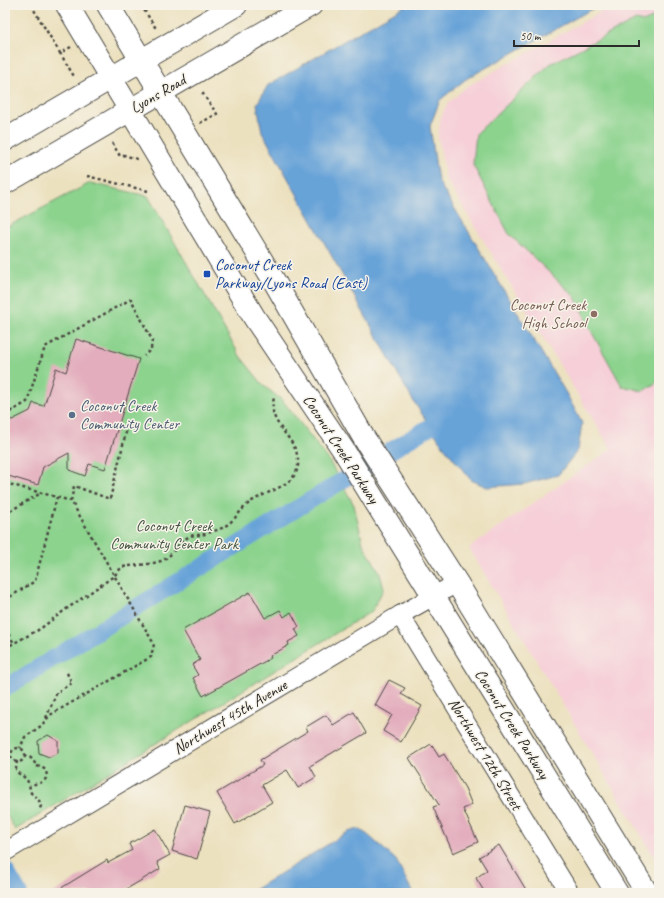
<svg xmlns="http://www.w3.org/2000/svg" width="664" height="898" font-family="Caveat,sans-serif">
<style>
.built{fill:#f6cfd8}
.green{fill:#8cd38e;stroke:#5c7f5c}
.water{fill:#68a3d8;stroke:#4a6782}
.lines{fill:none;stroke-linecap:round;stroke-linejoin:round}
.canal{stroke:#68a3d8;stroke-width:17}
.building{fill:#e3adbd}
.minor-casing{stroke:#484641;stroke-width:20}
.secondary-casing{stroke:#484641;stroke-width:24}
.primary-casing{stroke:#484641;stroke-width:24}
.path{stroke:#484641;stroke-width:2.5;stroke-dasharray:3 3;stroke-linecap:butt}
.minor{stroke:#fff;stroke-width:18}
.secondary{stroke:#fff;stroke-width:22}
.primary{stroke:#fff;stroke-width:22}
.transit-dot{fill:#1a4fb4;stroke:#f7f3e8;stroke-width:1.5}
.education-dot{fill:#8d6e63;stroke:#f7f3e8;stroke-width:1.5}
.service-dot{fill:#5c6f8a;stroke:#f7f3e8;stroke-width:1.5}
.labels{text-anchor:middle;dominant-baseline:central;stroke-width:3;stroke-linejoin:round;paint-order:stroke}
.street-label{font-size:16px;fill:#2b2b2b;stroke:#f7f3e8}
.transit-label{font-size:16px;fill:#164399;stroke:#f7f3e8;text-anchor:start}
.education-label{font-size:16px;fill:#785e54;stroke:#f7f3e8;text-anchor:end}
.service-label{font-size:16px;fill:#4e5e75;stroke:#f7f3e8;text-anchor:start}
.park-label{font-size:16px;fill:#435544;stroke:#f7f3e8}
</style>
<rect width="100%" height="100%" fill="#f7f3e8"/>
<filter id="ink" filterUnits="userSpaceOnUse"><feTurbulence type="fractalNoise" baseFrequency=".025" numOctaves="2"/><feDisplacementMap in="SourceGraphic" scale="8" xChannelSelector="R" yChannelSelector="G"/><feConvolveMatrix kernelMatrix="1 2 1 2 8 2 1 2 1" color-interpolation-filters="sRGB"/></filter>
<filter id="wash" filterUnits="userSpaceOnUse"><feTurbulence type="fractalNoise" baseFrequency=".012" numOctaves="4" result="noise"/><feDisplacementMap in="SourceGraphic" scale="16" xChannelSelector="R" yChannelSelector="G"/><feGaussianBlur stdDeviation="0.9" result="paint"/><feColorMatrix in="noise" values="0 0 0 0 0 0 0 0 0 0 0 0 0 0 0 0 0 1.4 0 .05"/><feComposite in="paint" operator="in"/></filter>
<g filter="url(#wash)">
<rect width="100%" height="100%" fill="#ece1bf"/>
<polygon class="built" points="613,5 659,5 659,865 469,548 611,449 446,179 438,136 441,117 447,104 466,87"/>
<g class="green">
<polygon points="659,15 659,381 643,391 622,386 585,320 586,319 575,297 509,234 473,165 476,134 550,64 636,20 643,22"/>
<polygon points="90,183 148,196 240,356 264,386 283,401 328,459 354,505 363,544 379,571 384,588 372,611 15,830 5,812 5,228"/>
</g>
<g class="water">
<polygon points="406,5 599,5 466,79 440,100 430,126 438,181 566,393 582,423 578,450 558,475 524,484 487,487 471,480 443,446 412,399 262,132 257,104 268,85"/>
<polygon points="359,829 368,835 396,860 413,893 249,893 348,832"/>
</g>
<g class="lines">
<g class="canal">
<polyline points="5,688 449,415"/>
<polyline points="5,870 19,893"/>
</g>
</g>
<g id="blocks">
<g class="building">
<polygon points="76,339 139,359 105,469 89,464 85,476 69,470 69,453 43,467 38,485 5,475 5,418 12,420 30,411 33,403 44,406 56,368 66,372"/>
<polygon points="250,592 265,618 280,610 284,617 291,612 299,627 295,629 299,636 288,642 289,645 270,656 271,658 203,696 193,678 198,675 192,665 200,660 183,630"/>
<polygon points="389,680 405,688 401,694 422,706 401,742 383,731 392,715 375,705"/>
<polygon points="354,712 366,733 310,766 316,777 298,788 287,770 262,785 272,802 235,824 217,793 263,765 260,760 308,731 306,727 326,715 333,725"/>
<polygon points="48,735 58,741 58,753 49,757 39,753 38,741"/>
<polygon points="431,744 439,757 444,754 465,788 472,805 463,809 478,842 453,853 433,807 439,805 409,758"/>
<polygon points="185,805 210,812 197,859 172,851"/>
<polygon points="155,829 170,855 157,862 160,869 120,893 53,893 107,860 108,863 132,850 129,844"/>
<polygon points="499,845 528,893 485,893 476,878 487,870 479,857"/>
</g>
</g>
</g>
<g filter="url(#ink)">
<use href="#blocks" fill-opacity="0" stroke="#484641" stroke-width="1"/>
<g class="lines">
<defs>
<g id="minor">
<polyline points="400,615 570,893"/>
<polyline points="5,852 400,615 457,583"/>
</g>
<g id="secondary">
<polyline points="67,5 254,317 344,451 617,893"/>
<polyline points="108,5 273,279 364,438 457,583 647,893"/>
</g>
<g id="primary">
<polyline points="5,140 236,5"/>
<polyline points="5,183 311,5"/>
</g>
</defs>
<use href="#minor" class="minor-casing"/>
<use href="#secondary" class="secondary-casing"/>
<use href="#primary" class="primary-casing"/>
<g class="path">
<polyline points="31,5 60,53"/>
<polyline points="141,5 157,30"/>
<polyline points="133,9 140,5"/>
<polyline points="71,47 60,53 75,78"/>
<polyline points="200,123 217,114 201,91"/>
<polyline points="112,143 120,156 124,155 137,159"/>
<polyline points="87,176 148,191"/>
<polyline points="5,415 27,402 45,347 131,299 152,340 151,349 144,356"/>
<polyline points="5,483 71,501 154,644 151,657 50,715 41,726 25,737 20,748"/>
<polyline points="71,501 74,486 110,499 127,428"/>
<polyline points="5,514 41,493"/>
<polyline points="5,600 35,581 57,497"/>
<polyline points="5,629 14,643"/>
<path d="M5,648l35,-19 25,-19 49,-34 8,-9c13,-2 27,-2 39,-6 12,-4 17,-21 30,-25 2,-1 6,-1 9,-1 6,-1 14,-4 20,-6 14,-7 16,-14 27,-24 15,-14 54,-18 51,-45 -2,-25 -32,-35 -24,-62"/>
<polyline points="46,718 57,692 72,683 66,671"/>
<circle cx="18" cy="755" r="7"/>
<path d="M24,755c6,1 10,5 12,11l5,1 5,3c3,13 -6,13 -16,15"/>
<path d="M17,761l-1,8 2,4c11,7 10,8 13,20 6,4 8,6 10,13l-2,5"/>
</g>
<use href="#minor" class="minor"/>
<use href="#secondary" class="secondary"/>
<use href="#primary" class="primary"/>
</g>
</g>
<rect class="transit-dot" x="203" y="270" width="8" height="8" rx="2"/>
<circle class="education-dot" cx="594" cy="314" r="4"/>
<circle class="service-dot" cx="72" cy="415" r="4"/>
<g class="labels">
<g class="street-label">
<text transform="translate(158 94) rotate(-30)">Lyons Road</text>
<text transform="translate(341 449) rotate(57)">Coconut Creek Parkway</text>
<text transform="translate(230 717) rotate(-31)">Northwest 45th Avenue</text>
<text transform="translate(512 724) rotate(58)">Coconut Creek Parkway</text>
<text transform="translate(485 754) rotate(59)">Northwest 12th Street</text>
</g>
<g class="transit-label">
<text x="215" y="265">Coconut Creek<tspan x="215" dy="18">Parkway/Lyons Road (East)</tspan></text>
</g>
<g class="education-label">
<text x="586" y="305">Coconut Creek<tspan x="586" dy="18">High School</tspan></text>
</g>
<g class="service-label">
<text x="80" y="406">Coconut Creek<tspan x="80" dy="18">Community Center</tspan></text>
</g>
<g class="park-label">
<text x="174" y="526">Coconut Creek<tspan x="174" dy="18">Community Center Park</tspan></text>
</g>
</g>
<rect width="664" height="898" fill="none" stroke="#f7f3e8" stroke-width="20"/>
<path d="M514 40v6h125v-6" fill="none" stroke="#2b2b2b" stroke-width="2"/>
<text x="520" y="40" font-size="12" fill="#2b2b2b" stroke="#f7f3e8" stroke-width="3" paint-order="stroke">50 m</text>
</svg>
